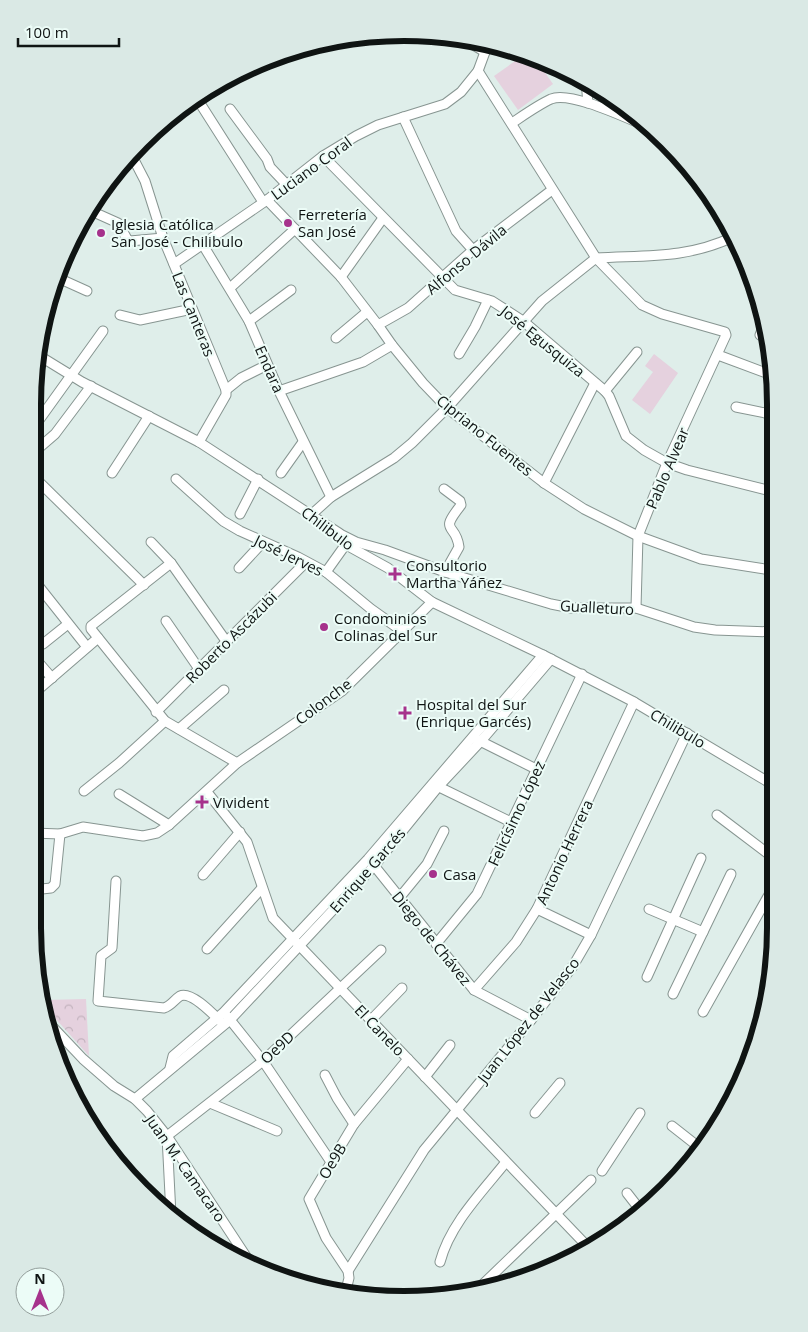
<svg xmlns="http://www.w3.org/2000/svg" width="808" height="1332" font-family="'Open Sans',sans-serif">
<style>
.park{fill:url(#park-crowns)}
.garden{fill:#e5d1de}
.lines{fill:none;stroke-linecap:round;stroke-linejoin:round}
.minor-casing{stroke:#879591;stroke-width:11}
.minor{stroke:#fff;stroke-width:9}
.poi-dot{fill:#a6328c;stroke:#ecfcf7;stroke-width:2}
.labels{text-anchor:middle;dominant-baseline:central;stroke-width:4;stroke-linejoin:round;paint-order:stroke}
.street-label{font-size:15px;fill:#0f1413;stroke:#ecfcf7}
.poi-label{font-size:15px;fill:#0f1413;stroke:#ecfcf7;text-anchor:start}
.rim{fill:none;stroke:#0f1413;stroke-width:6}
</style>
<defs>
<pattern id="park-crowns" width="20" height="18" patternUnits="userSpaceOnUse" patternTransform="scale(1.25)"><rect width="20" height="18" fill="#e5d1de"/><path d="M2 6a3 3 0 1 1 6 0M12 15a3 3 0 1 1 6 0" fill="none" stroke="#c3b3be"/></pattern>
</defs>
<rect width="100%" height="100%" fill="#dfeeea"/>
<polygon class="park" points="86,999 89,1056 45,1007 44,1000"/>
<g class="garden">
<polygon points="525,54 534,57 553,84 518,110 494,76"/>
<polygon points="654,354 678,373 650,414 632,400 653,372 645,366"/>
</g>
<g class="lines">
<defs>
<g id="minor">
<polyline points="462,38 485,52"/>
<polyline points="478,71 596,258 642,305 662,314 725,332 726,335 667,463 638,536 636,608"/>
<polyline points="586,82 588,103"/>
<polyline points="196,97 263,202"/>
<polyline points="230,109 267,159 270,167 287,185"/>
<polyline points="403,117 456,231 473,250"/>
<path d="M512,123c12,-8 26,-18 39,-24 20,-8 75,19 95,27"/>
<polyline points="131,154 145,181 163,238 226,390 226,395 199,442"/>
<polyline points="323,156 455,290 492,301 523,321 605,391 609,396 626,436 644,450 667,463 687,470 775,492"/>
<polyline points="267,200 341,277 378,325 392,345 423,383 447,408 544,483 584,509 638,536 701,559 771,570"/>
<polyline points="89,210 118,223 127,239 130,241 163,238"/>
<polyline points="203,245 249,321 279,391 331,497"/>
<path d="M596,258c50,-3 90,1 137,-21"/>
<polyline points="174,264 267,200 323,156 356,136 378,125 445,104 461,92 478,71 485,52 485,42"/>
<polyline points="56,277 87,291"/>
<polyline points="341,277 383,218"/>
<polyline points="230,288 295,229"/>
<polyline points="120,315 140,320 192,309"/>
<polyline points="249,321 291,290"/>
<polyline points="378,325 408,308 473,250 552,190"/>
<polyline points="760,335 765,322"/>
<polyline points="336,338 367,312"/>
<polyline points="459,354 475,327 488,300"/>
<polyline points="38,355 82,382 199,442 311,515 339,533 342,540 350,547 388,568 432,602 543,655 634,702 775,786"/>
<polyline points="718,355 774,376"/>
<polyline points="226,390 241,378 267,365"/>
<polyline points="279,391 363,362 392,345"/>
<polyline points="605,391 637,352"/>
<polyline points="736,407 775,415"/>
<polyline points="39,420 103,331"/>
<polyline points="33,453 55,434 91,386"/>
<polyline points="112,473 149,416"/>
<polyline points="281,473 303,442"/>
<polyline points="33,476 144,585"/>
<polyline points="176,479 223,521 240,531 298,557 326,572 371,609 402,631"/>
<polyline points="544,483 595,383"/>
<path d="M444,489l16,12 1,4c-23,29 -5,17 -2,42l-14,25"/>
<polyline points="240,514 258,479"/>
<polyline points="311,515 331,497 394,458 412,443 447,408 542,301 596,258"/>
<polyline points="340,534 356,542 385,550 445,572 551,604 571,608 636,608 694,627 715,630 775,632"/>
<polyline points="151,542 171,563 226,641"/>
<polyline points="171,563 91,626 91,629 165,721 237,763"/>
<polyline points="239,568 263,542"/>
<polyline points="326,572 346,544"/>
<polyline points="33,579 87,647"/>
<polyline points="166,621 199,669"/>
<polyline points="43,644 68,624"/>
<polyline points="33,656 52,678"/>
<polyline points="33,694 98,638"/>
<polyline points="156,712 306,562"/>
<polyline points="179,729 224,690"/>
<polyline points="476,739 536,769"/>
<polyline points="435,785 511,822"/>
<polyline points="84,791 119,763 165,721"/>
<polyline points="207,792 247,842 273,918 587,1246"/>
<polyline points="119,794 169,825"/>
<polyline points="717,815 775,859"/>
<polyline points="33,833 60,834 83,827 143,836 157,833 169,825 237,763 342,691 432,602"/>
<polyline points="372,863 474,990 531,1020"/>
<polyline points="203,875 240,832"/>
<path d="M116,881l-4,67 -11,8 -3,45 66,7c7,-2 10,-8 16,-12 11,-5 32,17 40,25"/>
<polyline points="33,890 51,888 55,884 60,834"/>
<polyline points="400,897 427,864 444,831"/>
<polyline points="537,909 591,935"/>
<polyline points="649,909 703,932"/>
<polyline points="436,944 477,894 582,674"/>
<polyline points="207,949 262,888"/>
<polyline points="647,977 701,858"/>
<polyline points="474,990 516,942 537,909 634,702"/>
<polyline points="673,994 731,874"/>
<polyline points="703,1012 775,884"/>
<polyline points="227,1016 263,1061 331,1162"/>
<polyline points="371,1020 402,988"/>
<polyline points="48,1022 83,1059 114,1086 135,1099 147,1111 167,1136 249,1261"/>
<polyline points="170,1068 173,1056 223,1013 368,859 543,655"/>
<polyline points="325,1075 337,1098 354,1124"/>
<polyline points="425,1077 450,1045"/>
<polyline points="135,1099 230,1020 374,866 438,787 481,741 551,659"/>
<polyline points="210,1103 277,1131"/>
<polyline points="535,1113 560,1083"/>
<polyline points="672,1126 700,1148"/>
<polyline points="602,1171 640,1113"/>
<polyline points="627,1193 641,1211"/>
<polyline points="171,1215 167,1136 263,1061 381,950"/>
<polyline points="610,1234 625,1219"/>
<path d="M440,1262c10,-38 42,-70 66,-100"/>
<polyline points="348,1271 424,1150 531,1020 573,966 591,935 687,733"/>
<polyline points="480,1287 591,1180"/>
<polyline points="346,1290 349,1278 348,1271 326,1238 309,1199 354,1124 408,1059"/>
</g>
</defs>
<use href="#minor" class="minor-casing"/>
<use href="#minor" class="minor"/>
</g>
<g class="poi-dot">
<circle cx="288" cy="223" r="5"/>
<circle cx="101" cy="233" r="5"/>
<path d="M392.5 566.5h5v5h5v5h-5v5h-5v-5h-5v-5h5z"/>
<circle cx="324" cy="627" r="5"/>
<path d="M402.5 705.5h5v5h5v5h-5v5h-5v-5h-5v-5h5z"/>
<path d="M199.5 794.5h5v5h5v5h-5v5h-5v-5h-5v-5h5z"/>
<circle cx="433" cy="874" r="5"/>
</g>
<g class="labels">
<g class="street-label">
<text transform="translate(311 168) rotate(-36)">Luciano Coral</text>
<text transform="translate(466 259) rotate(-40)">Alfonso Dávila</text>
<text transform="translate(194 314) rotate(68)">Las Canteras</text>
<text transform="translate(543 341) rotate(39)">José Egusquiza</text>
<text transform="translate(270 369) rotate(66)">Endara</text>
<text transform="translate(485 435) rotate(39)">Cipriano Fuentes</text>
<text transform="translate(667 468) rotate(-67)">Pablo Alvear</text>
<text transform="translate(328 528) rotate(37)">Chilibulo</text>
<text transform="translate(289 555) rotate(26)">José Jerves</text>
<text transform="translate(597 607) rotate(3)">Gualleturo</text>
<text transform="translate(231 637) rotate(-45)">Roberto Ascázubi</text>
<text transform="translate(323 701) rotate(-37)">Colonche</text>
<text transform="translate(678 728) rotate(31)">Chilibulo</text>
<text transform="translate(516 813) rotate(-65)">Felicísimo López</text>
<text transform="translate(564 852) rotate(-65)">Antonio Herrera</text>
<text transform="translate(367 870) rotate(-49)">Enrique Garcés</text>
<text transform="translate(432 938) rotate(51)">Diego de Chávez</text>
<text transform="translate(528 1020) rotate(-52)">Juan López de Velasco</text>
<text transform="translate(380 1030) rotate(46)">El Canelo</text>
<text transform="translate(277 1047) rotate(-43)">Oe9D</text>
<text transform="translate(332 1161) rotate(-59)">Oe9B</text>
<text transform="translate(186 1168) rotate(55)">Juan M. Camacaro</text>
</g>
<g class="poi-label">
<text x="298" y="214">Ferretería<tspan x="298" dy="17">San José</tspan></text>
<text x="111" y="224">Iglesia Católica<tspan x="111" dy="17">San José - Chilibulo</tspan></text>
<text x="406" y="565">Consultorio<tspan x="406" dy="17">Martha Yáñez</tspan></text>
<text x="334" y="618">Condominios<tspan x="334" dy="17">Colinas del Sur</tspan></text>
<text x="416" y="704">Hospital del Sur<tspan x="416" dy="17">(Enrique Garcés)</tspan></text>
<text x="213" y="802">Vivident</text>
<text x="443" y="874">Casa</text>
</g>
</g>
<path d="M0 0H808V1332H0ZM404 41H404A363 363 0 0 1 767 404V928A363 363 0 0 1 404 1291H404A363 363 0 0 1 41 928V404A363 363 0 0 1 404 41Z" fill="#dae9e5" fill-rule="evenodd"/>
<path class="rim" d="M404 41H404A363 363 0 0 1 767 404V928A363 363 0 0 1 404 1291H404A363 363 0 0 1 41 928V404A363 363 0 0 1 404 41Z"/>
<g transform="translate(40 1292)"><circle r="24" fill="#ecfcf7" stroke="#949f9c"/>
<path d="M0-4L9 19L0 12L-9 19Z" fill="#a6328c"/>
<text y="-8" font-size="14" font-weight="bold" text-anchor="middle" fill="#0f1413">N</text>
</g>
<path d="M18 38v8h101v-8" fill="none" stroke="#0f1413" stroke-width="2.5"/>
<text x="25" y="38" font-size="15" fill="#0f1413" stroke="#ecfcf7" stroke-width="4" paint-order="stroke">100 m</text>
</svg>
